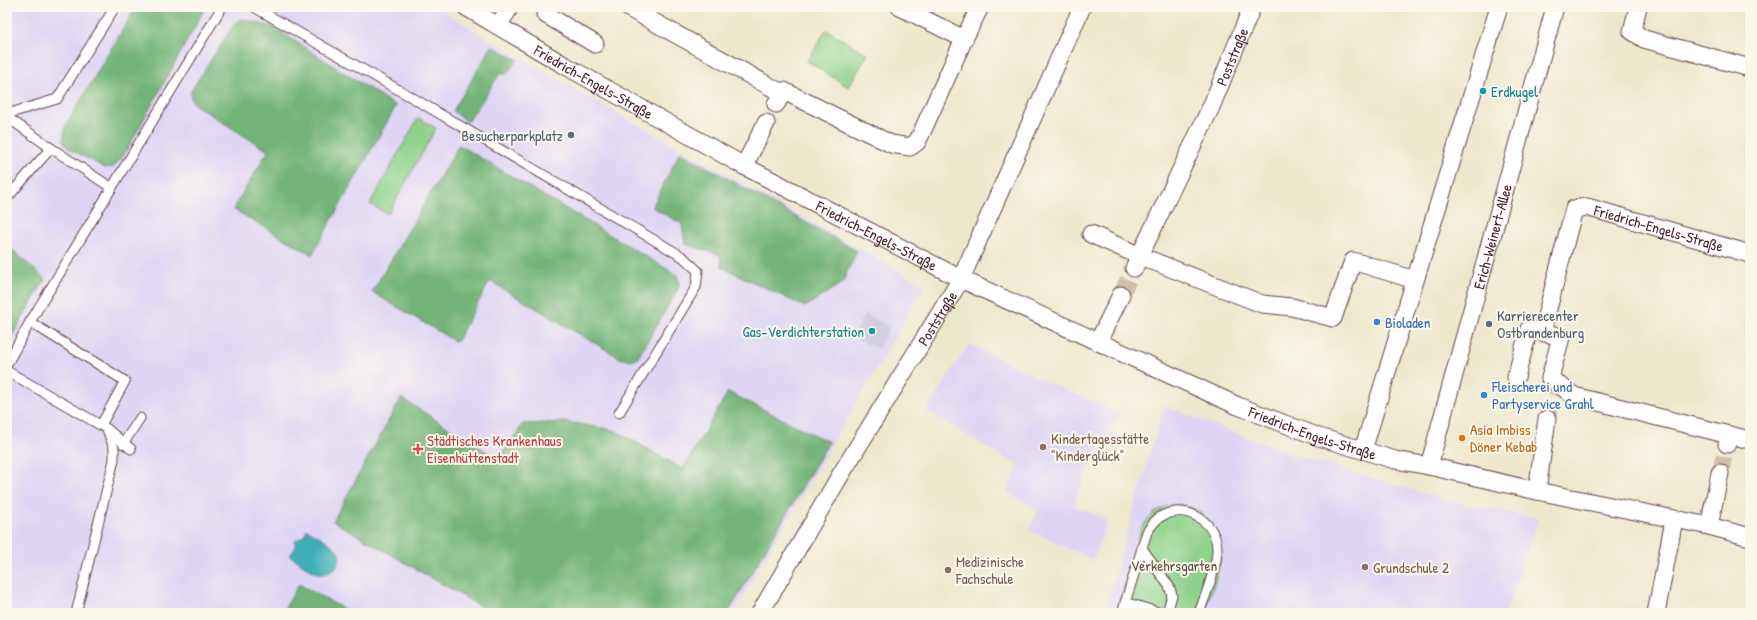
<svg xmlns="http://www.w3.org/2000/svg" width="1757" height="620" font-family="'Patrick Hand',sans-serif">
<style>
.built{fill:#ded5f5}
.industrial{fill:#c3c1db}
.green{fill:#8ed28b;stroke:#6c785b}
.forest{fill:#72b477;stroke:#5e6a51}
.water{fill:#3fafb8;stroke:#446772}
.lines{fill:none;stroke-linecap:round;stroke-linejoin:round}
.street-tunnel{stroke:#ccc0ac;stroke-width:17;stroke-dasharray:17 8;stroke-linecap:butt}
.lane-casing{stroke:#623d43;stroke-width:11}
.street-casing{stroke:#623d43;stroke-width:19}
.lane{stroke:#fff;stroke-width:9}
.street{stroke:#fff;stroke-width:17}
.culture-dot{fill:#0f9aa8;stroke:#fbf7ec;stroke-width:1.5}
.service-dot{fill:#5c6f8a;stroke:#fbf7ec;stroke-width:1.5}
.shop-dot{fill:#3f7fe0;stroke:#fbf7ec;stroke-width:1.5}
.food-dot{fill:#e8710a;stroke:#fbf7ec;stroke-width:1.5}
.education-dot{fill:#8d6e63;stroke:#fbf7ec;stroke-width:1.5}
.health-dot{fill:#e0444e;stroke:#fbf7ec;stroke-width:1.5}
.labels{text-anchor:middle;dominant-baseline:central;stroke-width:4;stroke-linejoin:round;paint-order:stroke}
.street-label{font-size:15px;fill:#4a1f2b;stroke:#fbf7ec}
.culture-label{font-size:15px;fill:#0d838f;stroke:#fbf7ec;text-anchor:start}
.service-label{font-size:15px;fill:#4e5e75;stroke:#fbf7ec;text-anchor:end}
.shop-label{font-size:15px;fill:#366cbe;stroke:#fbf7ec;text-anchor:start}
.food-label{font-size:15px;fill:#c56008;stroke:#fbf7ec;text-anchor:start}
.education-label{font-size:15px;fill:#785e54;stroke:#fbf7ec;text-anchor:start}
.health-label{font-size:15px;fill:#be3a42;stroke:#fbf7ec;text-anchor:start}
.park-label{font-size:15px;fill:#5e5548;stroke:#fbf7ec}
</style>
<rect width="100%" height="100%" fill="#fbf7ec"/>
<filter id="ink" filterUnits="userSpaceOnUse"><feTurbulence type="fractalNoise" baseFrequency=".025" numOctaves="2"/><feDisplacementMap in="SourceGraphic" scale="8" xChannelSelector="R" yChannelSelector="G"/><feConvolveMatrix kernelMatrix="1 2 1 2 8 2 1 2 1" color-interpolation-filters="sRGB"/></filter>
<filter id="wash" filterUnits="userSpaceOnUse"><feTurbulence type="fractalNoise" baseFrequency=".012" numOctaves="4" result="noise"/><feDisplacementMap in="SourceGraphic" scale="16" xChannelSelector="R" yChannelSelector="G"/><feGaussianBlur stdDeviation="0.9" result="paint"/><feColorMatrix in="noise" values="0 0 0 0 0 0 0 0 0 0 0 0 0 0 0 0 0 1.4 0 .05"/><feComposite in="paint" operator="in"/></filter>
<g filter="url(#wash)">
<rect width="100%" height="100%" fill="#ede8cc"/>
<g class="built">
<polygon points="7,7 436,7 549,75 925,286 733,613 7,613"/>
<polygon points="969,344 1044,381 1120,413 1109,440 1103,438 1096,454 1094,453 1073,506 1108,519 1093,560 1029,530 1038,511 1007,491 1019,466 926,411"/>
<polygon points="1164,406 1291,454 1439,498 1538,519 1506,613 1104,613"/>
</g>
<polygon class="industrial" points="865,314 890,327 878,349 852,337"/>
<g class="green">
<polygon points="826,30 868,54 848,87 807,61"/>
<polygon points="418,118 436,128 388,214 370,204"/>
<path d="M1179,505c27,4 42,24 41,52 0,14 -11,41 -16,56h-88l25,-84c11,-17 18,-22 38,-24z"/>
</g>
<g class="forest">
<polygon points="136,7 206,7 124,155 114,167 105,168 68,148 63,140 66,125"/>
<polygon points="242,19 273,27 396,106 312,255 233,209 268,151 194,104 191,98 191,91 234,24"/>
<polygon points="492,46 518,60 505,75 501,72 468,122 453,111"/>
<polygon points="459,145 677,275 679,282 678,289 637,359 627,360 620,358 490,281 456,342 372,292"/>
<polygon points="680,152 857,251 842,283 805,307 722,267 720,255 685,244 682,224 652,207"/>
<polygon points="7,245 45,279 7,345"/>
<polygon points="728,392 829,442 728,613 492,613 333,521 401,398 498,459 523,424 567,422 614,430 683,469"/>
<polygon points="299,584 351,613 282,613"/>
</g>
<path class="water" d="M307,529c9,6 22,12 29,20 10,10 -3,27 -16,25 -9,-2 -21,-13 -30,-18l5,-8v-7l9,-5z"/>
</g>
<g filter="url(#ink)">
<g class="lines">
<g class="street-tunnel">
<polyline points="1121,295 1134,268"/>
<polyline points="1547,419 1553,392"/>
<polyline points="1720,473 1727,444"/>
</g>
<defs>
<g id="lane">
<polyline points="254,7 418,101 683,257 698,271 696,287 619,413"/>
<polyline points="7,114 57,99 115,7"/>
<polyline points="7,117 51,148 112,188"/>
<polyline points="7,198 51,148"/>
<polyline points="30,322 125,381 101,425"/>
<polyline points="7,364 30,322 222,7"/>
<polyline points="7,371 107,429 131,449"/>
<polyline points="123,444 140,418"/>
<polyline points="1142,548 1169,586 1172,595 1167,613"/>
<polyline points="1125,602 1161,613"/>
<polyline points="76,613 114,460 114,448 107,429"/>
<path d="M1122,613l25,-81c4,-6 9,-14 17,-17 23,-11 52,7 53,33 1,17 -12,48 -18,65"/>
</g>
<g id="street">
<path id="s1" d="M466,7l98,58 180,101 217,113 277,127 81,31 76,23 34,6 108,25 172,35 41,11"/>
<polyline points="550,7 545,14 595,44"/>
<polyline points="627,7 778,91 784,91 776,104"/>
<polyline points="900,7 964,39 980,7"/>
<polyline points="1638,7 1632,31 1644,39 1750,68"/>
<polyline points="498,26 510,7"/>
<polyline points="784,91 891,144 910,147 917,142 921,134 964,39"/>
<polyline points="744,166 766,123"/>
<polyline points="1091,234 1140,256 1262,304 1292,307 1333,318 1353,261 1415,280"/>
<path id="s2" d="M1134,268l77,-161 41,-100"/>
<polyline points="1098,342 1121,295"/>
<polyline points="1516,377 1529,329 1542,332"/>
<path id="s3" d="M1729,435l-155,-39 -24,-18 11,-41 -19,-5 32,-123 13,-2 163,47"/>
<polyline points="1727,444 1729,435 1750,440"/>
<polyline points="1363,450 1499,7"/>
<path id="s4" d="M1429,466l126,-459"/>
<polyline points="1537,491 1547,419"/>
<polyline points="1709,526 1720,473"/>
<path id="s5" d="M760,613l81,-139 120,-195 121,-272"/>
<polyline points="1656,613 1674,520"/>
</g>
</defs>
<use href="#lane" class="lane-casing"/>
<use href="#street" class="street-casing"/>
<use href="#lane" class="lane"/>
<use href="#street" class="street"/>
</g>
</g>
<g class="culture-dot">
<circle cx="1483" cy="91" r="4"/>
<circle cx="872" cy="331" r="4"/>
</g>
<g class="service-dot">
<circle cx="571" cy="135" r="4"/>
<circle cx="1489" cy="324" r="4"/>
</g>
<g class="shop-dot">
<circle cx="1377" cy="322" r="4"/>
<circle cx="1484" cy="395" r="4"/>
</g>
<circle class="food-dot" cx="1462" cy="438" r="4"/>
<g class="education-dot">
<circle cx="1043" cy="447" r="4"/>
<circle cx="1365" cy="567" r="4"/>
<circle cx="948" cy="570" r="4"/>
</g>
<path class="health-dot" d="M416 443h4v4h4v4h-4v4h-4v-4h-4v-4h4z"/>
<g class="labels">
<g class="street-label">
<text stroke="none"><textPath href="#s2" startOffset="233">Poststraße</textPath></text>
<text stroke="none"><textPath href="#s1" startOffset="148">Friedrich-Engels-Straße</textPath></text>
<text stroke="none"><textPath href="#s3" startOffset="467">Friedrich-Engels-Straße</textPath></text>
<text stroke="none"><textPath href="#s1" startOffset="470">Friedrich-Engels-Straße</textPath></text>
<text stroke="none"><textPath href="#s4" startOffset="238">Erich-Weinert-Allee</textPath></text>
<text stroke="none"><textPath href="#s5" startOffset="344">Poststraße</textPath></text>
<text stroke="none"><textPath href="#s1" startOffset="949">Friedrich-Engels-Straße</textPath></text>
</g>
<g class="culture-label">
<text x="1491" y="91">Erdkugel</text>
<text x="864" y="331" text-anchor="end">Gas-Verdichterstation</text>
</g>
<g class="service-label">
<text x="563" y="135">Besucherparkplatz</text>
<text x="1497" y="315" text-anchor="start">Karrierecenter<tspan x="1497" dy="17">Ostbrandenburg</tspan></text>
</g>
<g class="shop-label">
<text x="1385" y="322">Bioladen</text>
<text x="1492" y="386">Fleischerei und<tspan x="1492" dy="17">Partyservice Grahl</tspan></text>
</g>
<g class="food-label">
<text x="1470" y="429">Asia Imbiss<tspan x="1470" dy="17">Döner Kebab</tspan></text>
</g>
<g class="education-label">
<text x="1051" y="438">Kindertagesstätte<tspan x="1051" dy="17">"Kinderglück"</tspan></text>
<text x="956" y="561">Medizinische<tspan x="956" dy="17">Fachschule</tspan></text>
<text x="1373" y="567">Grundschule 2</text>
</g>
<g class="health-label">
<text x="427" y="440">Städtisches Krankenhaus<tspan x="427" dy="17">Eisenhüttenstadt</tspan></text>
</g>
<g class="park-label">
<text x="1174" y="565">Verkehrsgarten</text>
</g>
</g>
<rect width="1757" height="620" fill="none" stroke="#fbf7ec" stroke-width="24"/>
</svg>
